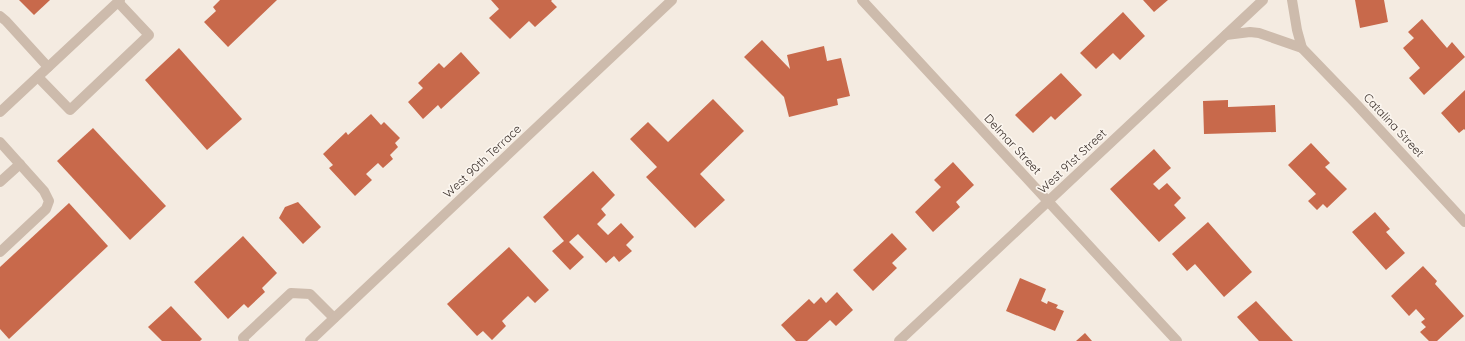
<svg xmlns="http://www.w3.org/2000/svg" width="1465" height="341" font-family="Quicksand,sans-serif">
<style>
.building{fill:#c8694b}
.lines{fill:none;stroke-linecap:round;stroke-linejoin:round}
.lane{stroke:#cdbbac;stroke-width:10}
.street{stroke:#cdbbac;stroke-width:10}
.labels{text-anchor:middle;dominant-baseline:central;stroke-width:3.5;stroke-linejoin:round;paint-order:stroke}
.street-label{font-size:12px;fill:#3b302b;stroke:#fbf5ee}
</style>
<rect width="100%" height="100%" fill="#f4ebe1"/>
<g class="building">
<polygon points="19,0 50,0 34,15"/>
<polygon points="220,0 277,0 228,47 204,22 216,11 213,7"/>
<polygon points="491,0 552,0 551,1 557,7 535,27 529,21 510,39 489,18 499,9"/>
<polygon points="1143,0 1168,0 1154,12"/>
<polygon points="1355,0 1384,0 1388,22 1360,28"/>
<polygon points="1123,12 1145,36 1120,60 1113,53 1096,69 1080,53"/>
<polygon points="1422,19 1447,48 1452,42 1465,57 1424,95 1409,78 1420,68 1403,48 1414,38 1408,32"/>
<polygon points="762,40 790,69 787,55 824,46 827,61 841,58 850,96 837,99 838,105 789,117 784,97 744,57"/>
<polygon points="179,48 242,119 207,150 145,80"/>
<polygon points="461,52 480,73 441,109 438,105 423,119 408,102 423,88 418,83 439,63 444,68"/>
<polygon points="1061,73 1082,95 1055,120 1051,116 1033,133 1015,115"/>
<polygon points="1465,90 1465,130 1464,129 1459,133 1441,113"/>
<polygon points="713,99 744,131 700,174 725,200 695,228 646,177 657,167 630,139 648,122 668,142"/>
<polygon points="1228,100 1228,107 1275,105 1276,132 1204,134 1203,101"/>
<polygon points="371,114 381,125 384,122 400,138 395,143 398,147 390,155 393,159 383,168 378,163 366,174 372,180 355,196 329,168 333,165 323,154 346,132 348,135"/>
<polygon points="93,128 166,206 130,240 57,161"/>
<polygon points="1311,143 1330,163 1325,167 1347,189 1327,208 1323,204 1317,210 1308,201 1316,194 1288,165"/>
<polygon points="1154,149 1171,168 1153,184 1159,190 1167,183 1181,198 1174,205 1186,218 1159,242 1110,189"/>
<polygon points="953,162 974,185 956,202 960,207 933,232 915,212 941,187 934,180"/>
<polygon points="593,171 615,195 601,209 606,215 597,224 608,235 621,223 634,237 626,245 632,251 619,262 614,256 606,263 578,234 569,242 584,257 570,270 552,251 564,241 543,217"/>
<polygon points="298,202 321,227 303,244 279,218 285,207"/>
<polygon points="69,203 108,246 9,339 0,329 0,267"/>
<polygon points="1375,212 1390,229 1386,232 1405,253 1386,270 1352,232"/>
<polygon points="1208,222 1252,272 1224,297 1195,264 1187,271 1172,254"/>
<polygon points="892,233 907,249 892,263 897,268 873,291 853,270"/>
<polygon points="243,236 277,273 262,288 265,292 248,308 244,304 228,319 194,282"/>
<polygon points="509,247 549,290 535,303 528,296 502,321 506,326 492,340 483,331 477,336 447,304"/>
<polygon points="1423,266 1437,281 1435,284 1464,316 1437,341 1429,341 1420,332 1426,327 1421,322 1425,319 1416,309 1409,316 1391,296"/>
<polygon points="1020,278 1046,289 1041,301 1047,304 1048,301 1058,305 1056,308 1064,311 1055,331 1006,311"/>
<polygon points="837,292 853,310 836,326 830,320 807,341 796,341 781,325 809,299 814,304 821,297 826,303"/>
<polygon points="1256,301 1293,341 1259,341 1237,317"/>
<polygon points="171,306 202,339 200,341 162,341 148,327"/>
<polygon points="1085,333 1092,341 1076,341"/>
</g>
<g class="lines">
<g class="lane">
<polyline points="38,77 70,110 149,35 118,2"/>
<polyline points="0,142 44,191 49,201 46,209 0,252"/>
<polyline points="0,182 20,164"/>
<polyline points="244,341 243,338 291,293 310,294 334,318"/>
</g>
<g class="street">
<polyline points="862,0 1177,341"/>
<polyline points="1292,0 1297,30 1302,48 1357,105 1465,222"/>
<polyline points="0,16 6,21 48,67"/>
<polyline points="1226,35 1250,32 1259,33 1302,48"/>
<polyline points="0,112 120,0"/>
<polyline points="310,341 672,0"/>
<polyline points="899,341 1263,0"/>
</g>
</g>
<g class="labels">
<g class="street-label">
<text transform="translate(1394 125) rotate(47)">Catalina Street</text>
<text transform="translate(1013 144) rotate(47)">Delmar Street</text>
<text transform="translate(482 161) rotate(-43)">West 90th Terrace</text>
<text transform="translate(1072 161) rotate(-43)">West 91st Street</text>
</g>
</g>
</svg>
